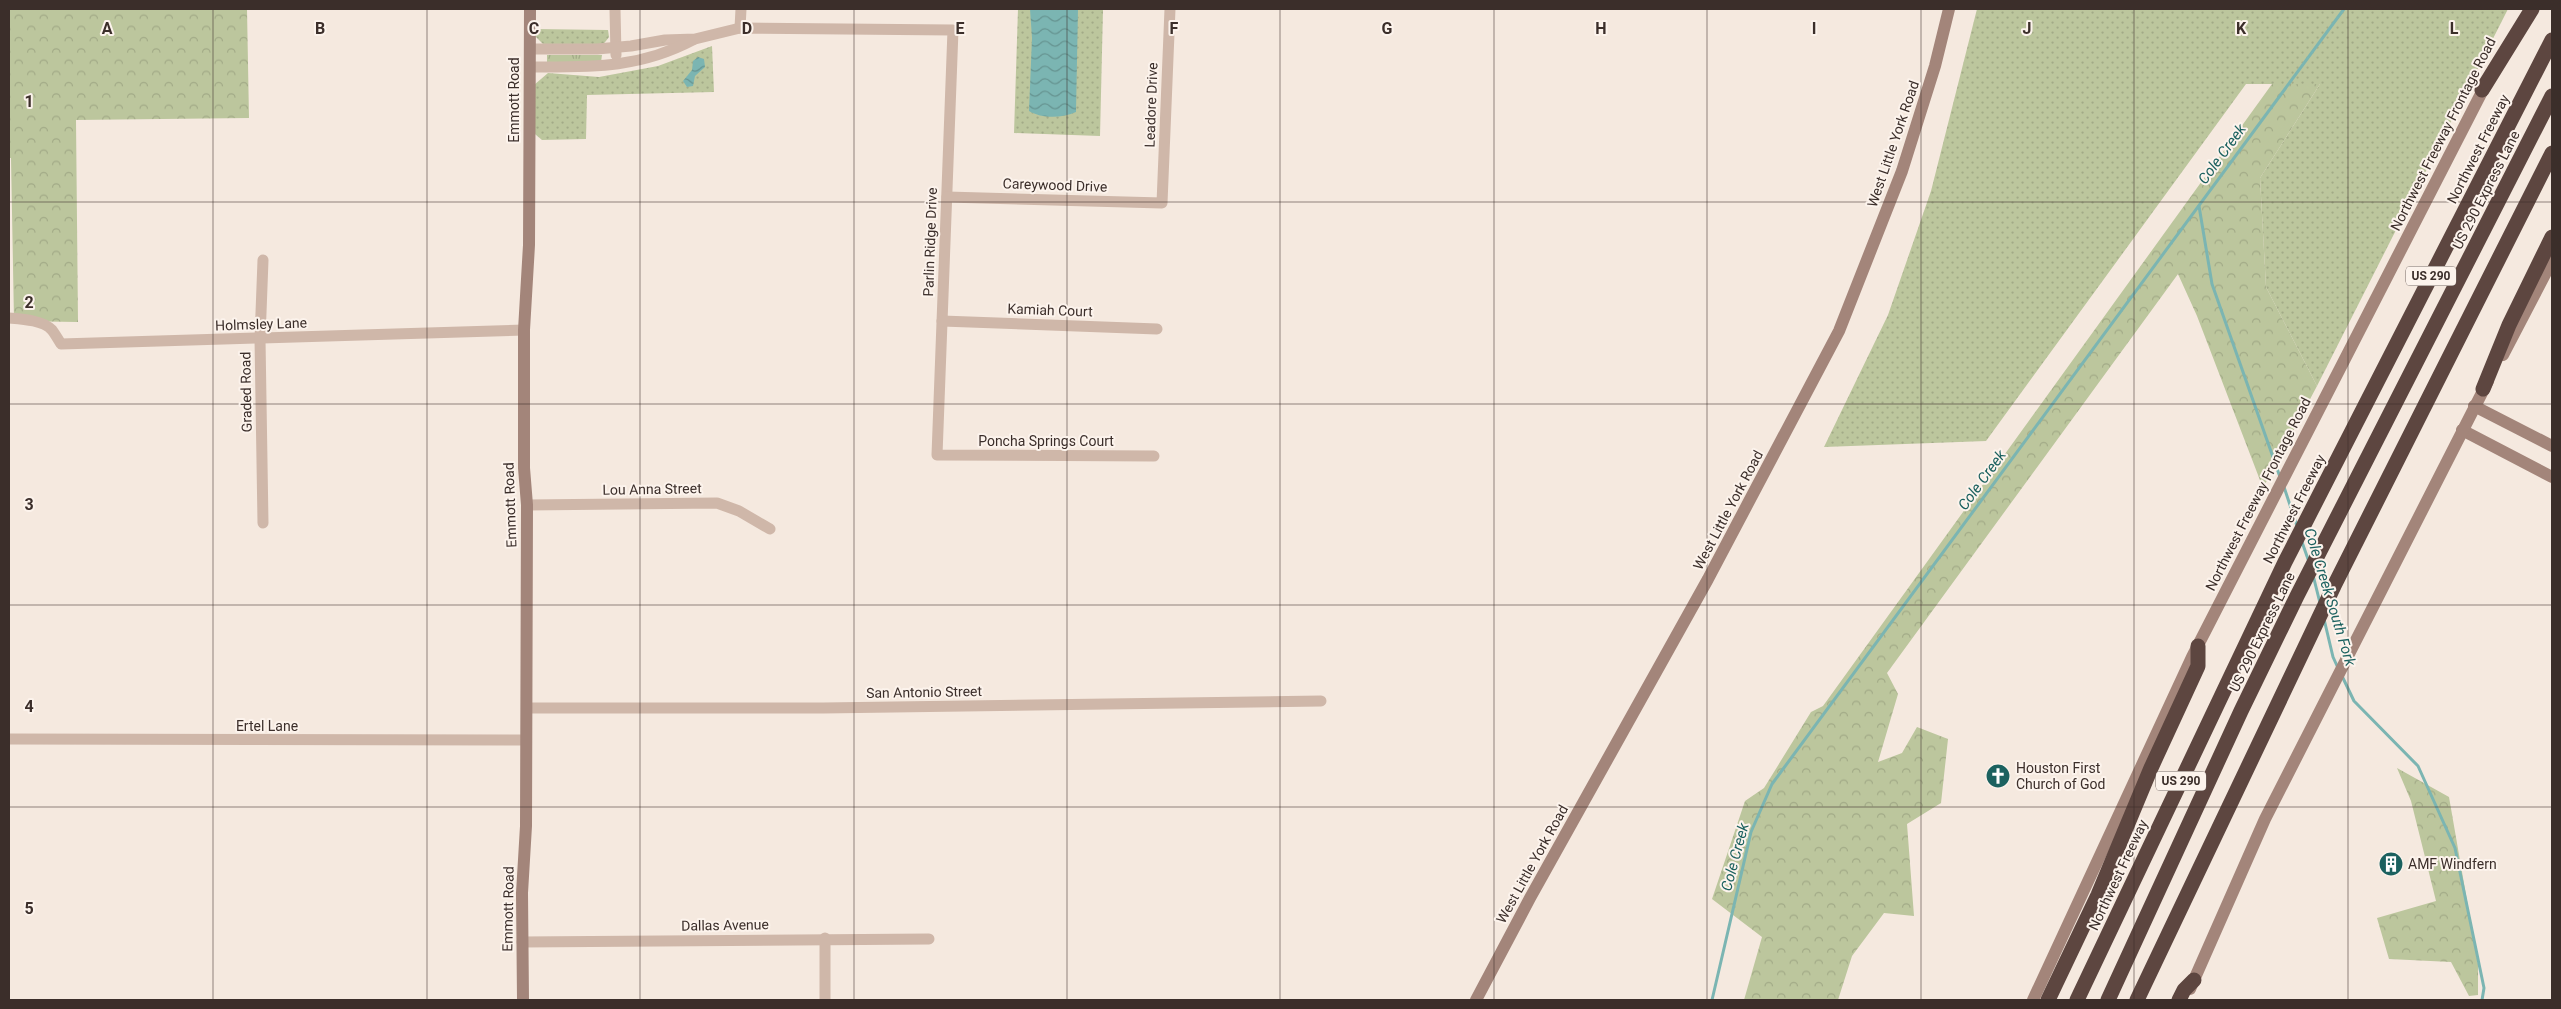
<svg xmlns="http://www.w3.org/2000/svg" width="2561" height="1009" font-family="Roboto,sans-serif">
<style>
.grass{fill:url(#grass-dots)}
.forest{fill:url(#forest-crowns)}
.park{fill:url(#park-tufts)}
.water{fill:url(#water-waves)}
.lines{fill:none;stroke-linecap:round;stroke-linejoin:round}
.stream{stroke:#7bb5b2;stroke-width:3}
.street{stroke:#cfb7a9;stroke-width:11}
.secondary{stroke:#a3857a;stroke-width:12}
.highway{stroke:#5d4640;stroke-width:15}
.grid{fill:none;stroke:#3b2e2a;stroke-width:1;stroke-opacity:0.55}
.labels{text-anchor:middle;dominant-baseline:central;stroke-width:4;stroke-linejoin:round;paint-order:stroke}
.shield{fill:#fcf3ec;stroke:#756964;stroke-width:1}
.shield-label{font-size:12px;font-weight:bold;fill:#3b2e2a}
.street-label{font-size:14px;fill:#3b2e2a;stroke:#fcf3ec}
.poi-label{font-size:14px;fill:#3b2e2a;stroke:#fcf3ec;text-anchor:start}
.water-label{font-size:15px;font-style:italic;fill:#1b615f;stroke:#fcf3ec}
.grid-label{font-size:16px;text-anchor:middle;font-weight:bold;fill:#3b2e2a;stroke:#fcf3ec;stroke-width:4;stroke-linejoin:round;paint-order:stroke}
</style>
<defs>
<pattern id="grass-dots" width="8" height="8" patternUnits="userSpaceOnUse" patternTransform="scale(1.25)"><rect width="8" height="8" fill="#bcc69d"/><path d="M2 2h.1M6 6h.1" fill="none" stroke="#a2aa87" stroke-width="1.8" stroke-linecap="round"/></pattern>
<pattern id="forest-crowns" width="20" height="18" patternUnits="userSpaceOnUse" patternTransform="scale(1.25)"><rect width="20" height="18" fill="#bcc69d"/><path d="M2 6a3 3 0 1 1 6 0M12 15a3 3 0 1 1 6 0" fill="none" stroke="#a2aa87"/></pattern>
<pattern id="park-tufts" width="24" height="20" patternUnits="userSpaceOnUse" patternTransform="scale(1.25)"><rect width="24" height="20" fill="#bcc69d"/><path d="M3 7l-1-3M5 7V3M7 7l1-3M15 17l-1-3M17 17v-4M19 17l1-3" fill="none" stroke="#a2aa87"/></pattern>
<pattern id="water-waves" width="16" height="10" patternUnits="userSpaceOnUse" patternTransform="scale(1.25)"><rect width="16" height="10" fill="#7bb5b2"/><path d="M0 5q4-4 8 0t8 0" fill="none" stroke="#669491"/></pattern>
</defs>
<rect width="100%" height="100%" fill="#f5e9df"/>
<g class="grass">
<polygon points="1018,9 1103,9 1100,136 1014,133"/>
<polygon points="1977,9 2508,9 2317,386 2266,287 2260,178 2320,84 2246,84 1986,441 1824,447 1888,315 1931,191"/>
<polygon points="535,29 608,30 609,37 602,46 544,45 533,34"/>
<polygon points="712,46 714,92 587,95 586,139 542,140 529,129 534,85 548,73 599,77 658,66"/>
</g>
<g class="forest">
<polygon points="9,9 247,9 249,118 76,120 78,322 14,321 11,158 9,158"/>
<polygon points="2272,84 2320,84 2260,178 2266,287 2317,386 2263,488 2197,316 2178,274 1887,673 1898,694 1878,762 1902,753 1917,727 1948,739 1941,803 1907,824 1914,916 1884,913 1852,956 1838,1000 1744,1000 1762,937 1712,899 1745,801 1764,788 1811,712 1823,706"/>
<polygon points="2397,768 2449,797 2478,964 2478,995 2469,996 2451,962 2389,959 2377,918 2436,901 2411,801"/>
</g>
<polygon class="park" points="547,55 602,55 601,62 547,62"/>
<g class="water">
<path d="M1030,9h48l-2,103c-13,6 -34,7 -47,-1l3,-73z"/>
<polygon points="698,57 704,59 705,67 695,76 693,86 687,87 683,81 692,70 693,61"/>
</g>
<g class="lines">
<g class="stream">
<polyline points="2199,206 2212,284 2280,477"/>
<polyline points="2284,487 2297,526"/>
<polyline points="2302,542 2309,562"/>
<polyline points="2313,575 2320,603"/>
<polyline points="2324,619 2333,657 2338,668"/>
<polyline points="2342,676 2354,701 2418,766 2455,848 2484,988 2482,1000"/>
<polyline points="1712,1000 1751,832 1772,784 2344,9"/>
</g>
<g class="street">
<polyline points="615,9 616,55"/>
<polyline points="740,28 741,9"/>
<polyline points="530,49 597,49 631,46 665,40 695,39 740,28 953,30 937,455 1154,456"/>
<path d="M530,67c60,0 108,2 163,-27"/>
<polyline points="947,197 1162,203 1170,9"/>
<path d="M9,318c12,1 34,2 43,12 3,4 6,9 9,14l463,-14"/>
<polyline points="942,321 1157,329"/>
<polyline points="527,505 717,503 739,511 770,529"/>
<polyline points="263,523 260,339 263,260"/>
<polyline points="527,708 823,708 1321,701"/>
<polyline points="9,739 525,740"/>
<polyline points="522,942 929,939"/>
<polyline points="825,1000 825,938"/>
</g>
<g class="secondary">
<polyline points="2503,355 2552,261"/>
<polyline points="2474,406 2552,446"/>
<polyline points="2462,430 2552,477"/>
<polyline points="2190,989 2265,819 2488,381"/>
<polyline points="523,1000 522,893 526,826 527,505 524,468 524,330 529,245 530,9"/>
<polyline points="1476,1000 1530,898 1708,579 1839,331 1902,171 1935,66 1949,9"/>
<polyline points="2033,1000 2192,657 2487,82"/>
</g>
<g class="highway">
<polyline points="2482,90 2532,9"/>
<polyline points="2483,389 2509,325 2552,237"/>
<polyline points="2048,1000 2098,895 2151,768 2198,666 2198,646"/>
<polyline points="2077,1000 2285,562 2552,40"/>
<polyline points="2108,1000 2241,711 2297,596 2552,96"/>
<polyline points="2137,1000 2334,586 2552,153"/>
<polyline points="2179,1000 2184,990 2194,980"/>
</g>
</g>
<path class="grid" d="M213,9v991M427,9v991M640,9v991M854,9v991M1067,9v991M1280,9v991M1494,9v991M1707,9v991M1921,9v991M2134,9v991M2348,9v991M9,202h2543M9,404h2543M9,605h2543M9,807h2543"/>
<defs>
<symbol id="church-disc" viewBox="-11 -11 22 22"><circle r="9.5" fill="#1b615f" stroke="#fcf3ec"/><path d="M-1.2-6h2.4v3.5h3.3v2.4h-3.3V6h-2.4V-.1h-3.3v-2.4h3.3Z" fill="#fff"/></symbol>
<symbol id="building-disc" viewBox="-11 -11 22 22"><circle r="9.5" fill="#1b615f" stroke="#fcf3ec"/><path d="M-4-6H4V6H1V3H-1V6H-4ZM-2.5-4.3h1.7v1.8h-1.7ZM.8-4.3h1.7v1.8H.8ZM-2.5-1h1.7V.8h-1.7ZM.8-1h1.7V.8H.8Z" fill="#fff"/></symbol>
</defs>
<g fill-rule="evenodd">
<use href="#church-disc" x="1984" y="762" width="28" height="28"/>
<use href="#building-disc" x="2377" y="850" width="28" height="28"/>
</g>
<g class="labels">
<g class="shield">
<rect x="2406" y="266.5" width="50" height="19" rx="4"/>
<rect x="2156" y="771.5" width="50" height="19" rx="4"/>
</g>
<g class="shield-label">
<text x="2431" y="276">US 290</text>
<text x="2181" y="781">US 290</text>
</g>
<g class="street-label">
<text transform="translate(514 100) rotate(-90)">Emmott Road</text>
<text transform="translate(1151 105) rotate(-88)">Leadore Drive</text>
<text transform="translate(2443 134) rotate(-63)">Northwest Freeway Frontage Road</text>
<text transform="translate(1893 144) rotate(-71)">West Little York Road</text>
<text transform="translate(2478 149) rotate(-63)">Northwest Freeway</text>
<text transform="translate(1055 185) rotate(2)">Careywood Drive</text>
<text transform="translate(2486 190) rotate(-63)">US 290 Express Lane</text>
<text transform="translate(930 242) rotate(-88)">Parlin Ridge Drive</text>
<text transform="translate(1050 310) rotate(2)">Kamiah Court</text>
<text transform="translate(261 324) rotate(-2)">Holmsley Lane</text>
<text transform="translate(246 392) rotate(-91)">Graded Road</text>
<text x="1046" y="441">Poncha Springs Court</text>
<text transform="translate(652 489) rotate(-1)">Lou Anna Street</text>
<text transform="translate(2258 494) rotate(-63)">Northwest Freeway Frontage Road</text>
<text transform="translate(510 505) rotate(-92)">Emmott Road</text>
<text transform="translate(2294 509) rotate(-63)">Northwest Freeway</text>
<text transform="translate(1728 510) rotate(-62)">West Little York Road</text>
<text transform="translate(2262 632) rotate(-64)">US 290 Express Lane</text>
<text transform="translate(924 692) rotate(-1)">San Antonio Street</text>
<text x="267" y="726">Ertel Lane</text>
<text transform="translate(1532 864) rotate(-61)">West Little York Road</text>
<text transform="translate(2118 875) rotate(-65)">Northwest Freeway</text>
<text transform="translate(508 909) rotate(-89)">Emmott Road</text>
<text transform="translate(725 925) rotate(-1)">Dallas Avenue</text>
</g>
<g class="poi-label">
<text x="2016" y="768">Houston First<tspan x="2016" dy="16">Church of God</tspan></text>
<text x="2408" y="864">AMF Windfern</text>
</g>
<g class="water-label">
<text transform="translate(2222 154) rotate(-54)">Cole Creek</text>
<text transform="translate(1982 480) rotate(-54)">Cole Creek</text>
<text transform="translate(2330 597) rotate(73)">Cole Creek South Fork</text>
<text transform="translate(1735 857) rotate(-75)">Cole Creek</text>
</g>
</g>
<g class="grid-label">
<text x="107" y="34">A</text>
<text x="320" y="34">B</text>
<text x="534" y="34">C</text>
<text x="747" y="34">D</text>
<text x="960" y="34">E</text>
<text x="1174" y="34">F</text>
<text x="1387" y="34">G</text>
<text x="1601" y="34">H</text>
<text x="1814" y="34">I</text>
<text x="2027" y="34">J</text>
<text x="2241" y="34">K</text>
<text x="2454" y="34">L</text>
<text x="29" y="107">1</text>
<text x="29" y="308">2</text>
<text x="29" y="510">3</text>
<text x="29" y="712">4</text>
<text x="29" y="914">5</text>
</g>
<rect width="2561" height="1009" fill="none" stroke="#3b2e2a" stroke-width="20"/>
</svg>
